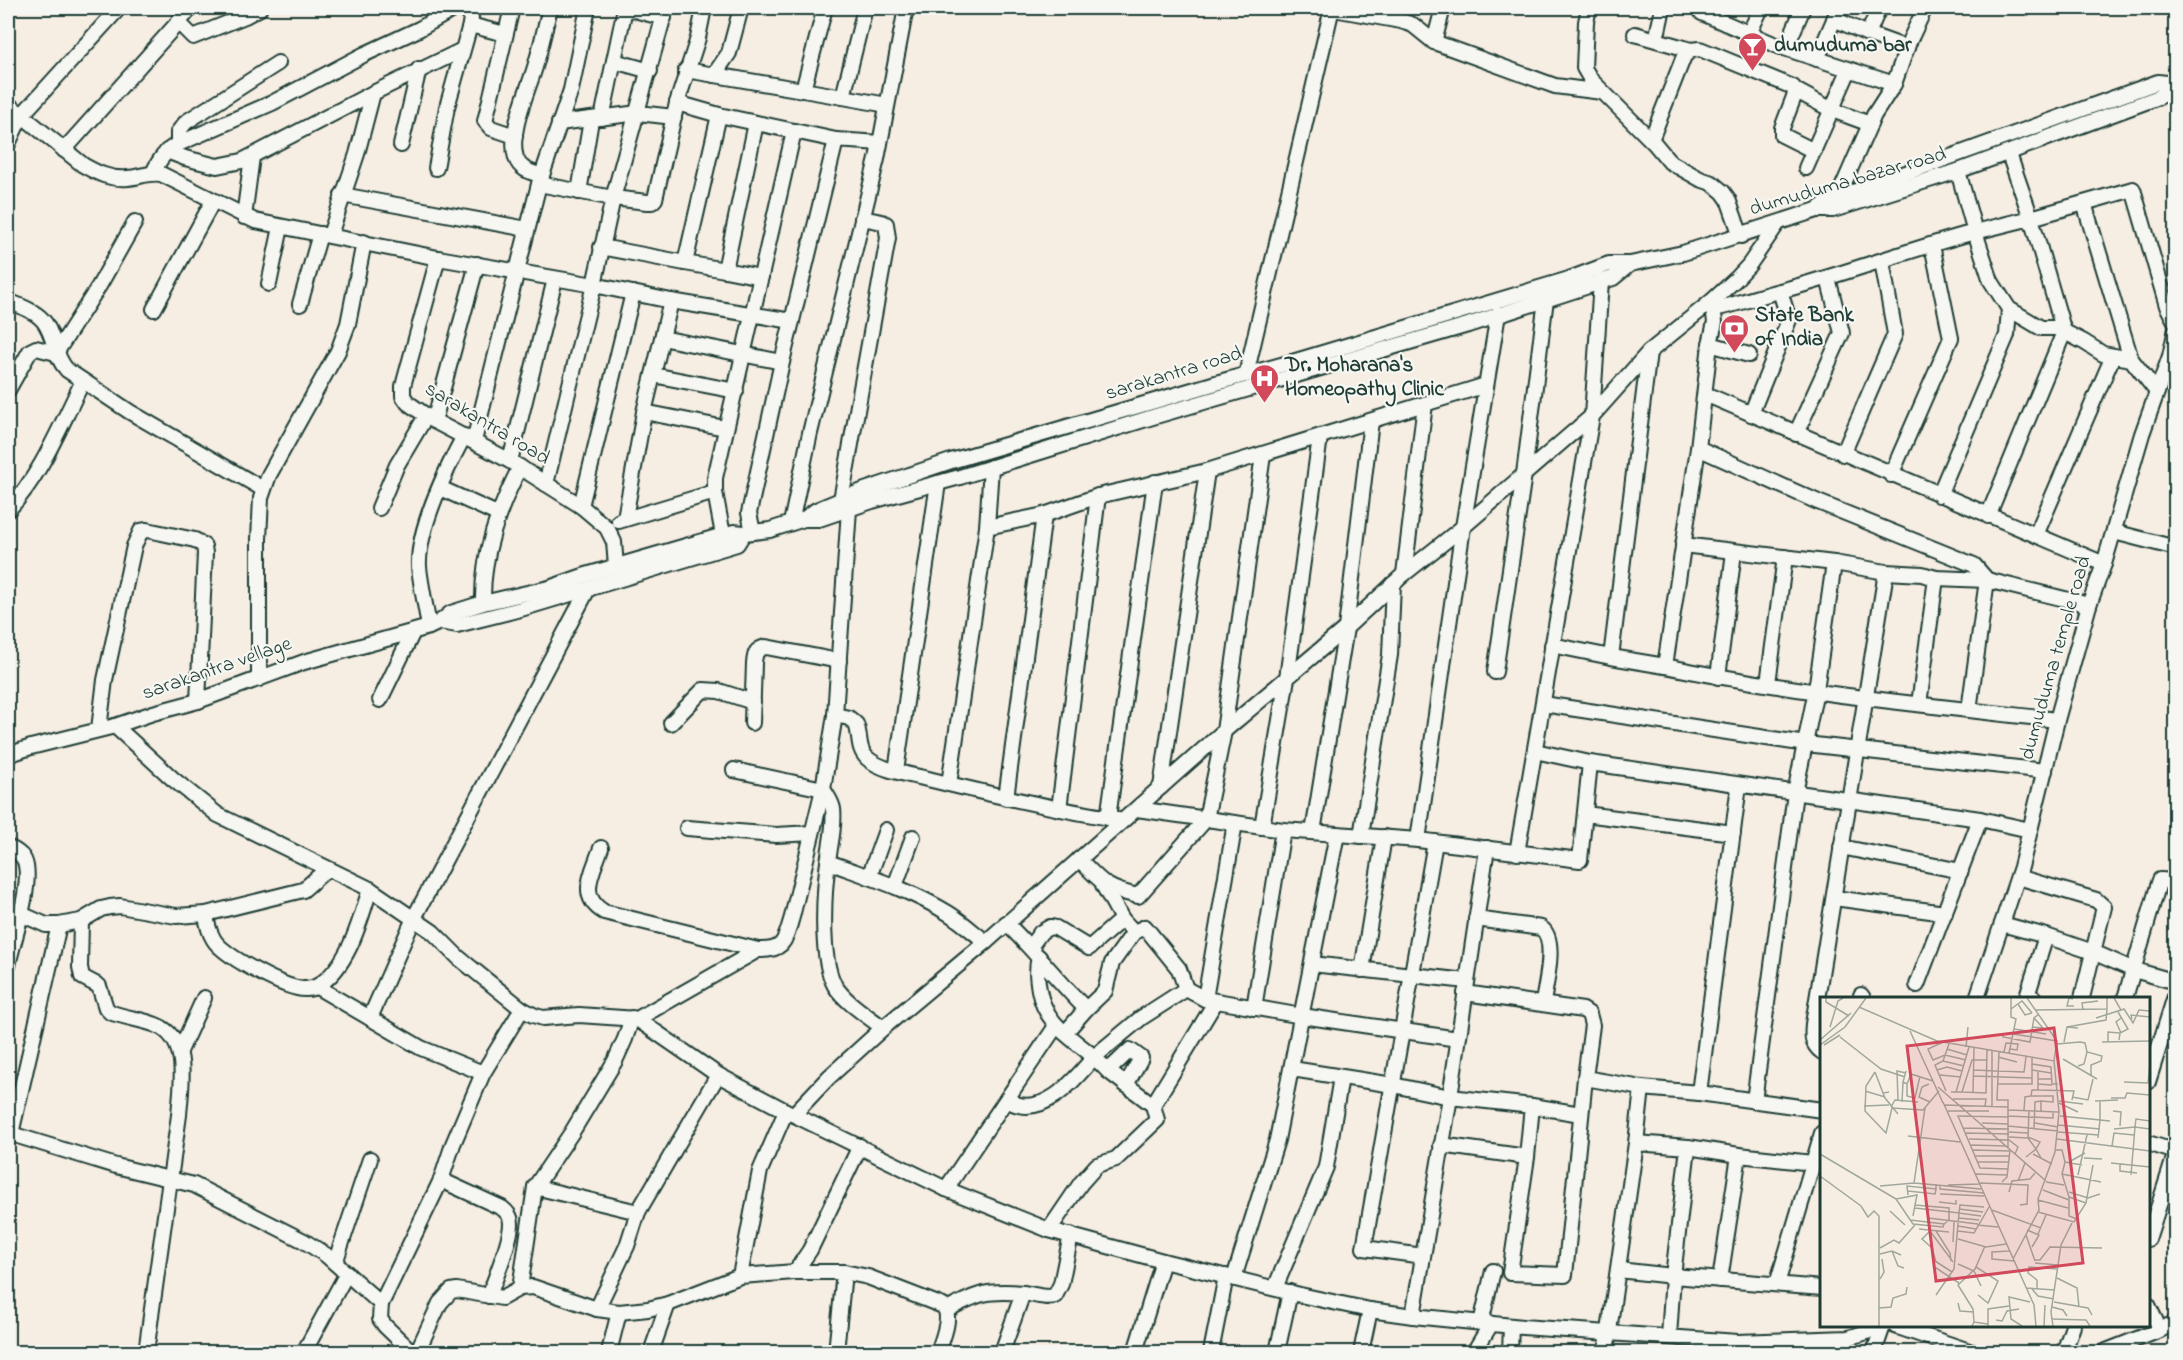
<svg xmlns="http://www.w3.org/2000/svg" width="2183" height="1360" font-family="'Indie Flower',sans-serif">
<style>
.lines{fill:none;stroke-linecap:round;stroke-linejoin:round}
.minor-casing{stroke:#1f3d34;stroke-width:18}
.minor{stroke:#f6f6f2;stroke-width:14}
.labels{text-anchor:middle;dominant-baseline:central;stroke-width:4.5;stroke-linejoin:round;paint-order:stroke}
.poi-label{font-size:21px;font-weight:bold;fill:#1f3d34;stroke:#f6f6f2;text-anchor:start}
.street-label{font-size:21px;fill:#1f3d34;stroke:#f6f6f2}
.inset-road{fill:none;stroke:#a0a79d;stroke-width:1.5}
.view{fill:#d1495b;fill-opacity:0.15;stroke:#d1495b;stroke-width:3}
.inset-edge{fill:none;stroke:#1f3d34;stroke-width:3}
</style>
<rect width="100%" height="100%" fill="#f6ede3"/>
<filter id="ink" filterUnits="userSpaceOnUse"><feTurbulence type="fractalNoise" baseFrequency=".0167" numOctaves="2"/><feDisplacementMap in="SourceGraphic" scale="12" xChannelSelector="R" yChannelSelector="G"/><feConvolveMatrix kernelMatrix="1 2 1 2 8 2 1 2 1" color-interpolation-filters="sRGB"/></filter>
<g filter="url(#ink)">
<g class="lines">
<defs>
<g id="minor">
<polyline points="512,8 485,121 491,128 515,136"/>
<polyline points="627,8 664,18"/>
<polyline points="825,8 803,90 843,97"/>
<polyline points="865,8 843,97 887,105"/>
<polyline points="1328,8 1401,21 1413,25 1434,42 1555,86 1602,92"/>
<polyline points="1589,8 1586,22 1584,68 1591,80 1655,144 1670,162 1700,179 1712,183 1723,192 1728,199 1741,236"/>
<polyline points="1703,8 1702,13 1778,46 1894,84"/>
<polyline points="1879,8 1868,34 1907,48"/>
<polyline points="1834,19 1868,34"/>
<polyline points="178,22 193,37 245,16 260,8"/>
<polyline points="470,25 505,34"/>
<polyline points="1658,31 1663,8"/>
<polyline points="1635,34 1691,50"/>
<polyline points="1749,34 1761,8"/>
<polyline points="1434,42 1443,8"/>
<polyline points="1786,48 1803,8"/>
<polyline points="1817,59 1839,8"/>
<polyline points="614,61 650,71"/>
<polyline points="686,70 803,90"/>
<polyline points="714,75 729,53 741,8"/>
<polyline points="1795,90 1832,110 1870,124"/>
<polyline points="677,103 719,115 836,140"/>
<path d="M8,104l75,61c14,8 28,15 45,13 12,-1 21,-6 33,-4l94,47 183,37 156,27 -48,199"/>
<polyline points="719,115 685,263 725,270"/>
<polyline points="602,118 625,8"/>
<polyline points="559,123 638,113 674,117"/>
<polyline points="756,123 725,270 761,277"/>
<polyline points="1651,140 1684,56 1691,50 1700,49 1793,87 1795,94 1782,128 1782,135 1814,151"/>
<polyline points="8,144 21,116 119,8"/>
<polyline points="178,144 178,132 186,122 278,63"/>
<polyline points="401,145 419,69"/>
<polyline points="64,150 191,8"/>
<polyline points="167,151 185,158 217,166 242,161 373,93 462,50"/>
<polyline points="436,168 447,107 470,25 472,8"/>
<polyline points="1806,168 1849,70"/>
<polyline points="1958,171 1975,232 2031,218 2009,154"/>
<path d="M153,173c6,-13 12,-22 25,-29l94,-41 93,-49 54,-25 37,-21"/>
<path d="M542,176c-11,-4 -22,-6 -26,-18 -8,-25 12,-67 19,-91 6,-20 10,-40 15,-59"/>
<polyline points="539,184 613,198 647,202 652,202 655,199 677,103 698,38 704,8"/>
<polyline points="579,192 591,120"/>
<polyline points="342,195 527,229"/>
<polyline points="1838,197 1874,115 1894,84 1909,42 1925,8"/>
<polyline points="2084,203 2131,359"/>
<polyline points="1817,210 1831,200 2158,82 2176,84"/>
<polyline points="244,217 252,157"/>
<polyline points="330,235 357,154 373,93"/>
<polyline points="601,247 685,263"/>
<polyline points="438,258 403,386 403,396 408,403 434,421 510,461 581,506 607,528 614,542 616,566"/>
<polyline points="269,284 281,227"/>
<path d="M8,301c11,5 29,10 37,22 10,15 9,33 22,47l63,42 133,77"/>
<polyline points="671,301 792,321"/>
<polyline points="1712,301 1715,322 1710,344 1749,355"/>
<polyline points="300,304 320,234"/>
<polyline points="154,309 213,201"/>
<path d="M1713,309c23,-4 45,-13 67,-18 66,-17 130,-42 195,-59l16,49 18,28 32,19h16l27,14 19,12 28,5 26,33"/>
<polyline points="662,338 782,362"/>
<polyline points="1710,344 1698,448 1818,502 1974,565 1987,580 1969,710"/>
<polyline points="653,375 736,391"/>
<polyline points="1246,375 1332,8"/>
<polyline points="8,390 30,351 36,348 56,353 99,286 135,222"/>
<polyline points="1705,394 2104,564"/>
<polyline points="644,412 725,428"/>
<polyline points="1751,414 1789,320 1780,291"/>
<polyline points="434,421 477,264"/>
<polyline points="1796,434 1842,333 1828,278"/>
<polyline points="474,441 539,184 571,90 588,8"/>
<path d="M1698,448l-33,218c129,27 261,39 392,54"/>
<polyline points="1843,454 1895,334 1882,261"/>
<polyline points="510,461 555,279"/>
<polyline points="1891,475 1951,338 1932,245"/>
<polyline points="440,488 497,514"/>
<polyline points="1939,495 2007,335 2009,309"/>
<polyline points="841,500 888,238 886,224 882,222 862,218"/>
<polyline points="581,506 633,293"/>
<polyline points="379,508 397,465 426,416"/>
<path d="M8,510c34,-36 53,-86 75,-129"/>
<polyline points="1988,516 2064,332 2031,218 2133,189 2167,306 2176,323"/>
<polyline points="625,518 644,412 671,301 594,285 613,198 666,8"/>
<polyline points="804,519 816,510 862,491 951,461 1216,383 1299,360 1569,279 1609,264 1630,264 1683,253 1817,210 1833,210 1958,171 2159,97 2176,86"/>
<polyline points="619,521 715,492"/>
<polyline points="791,523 810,433 877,159 906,8"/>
<polyline points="987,527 991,467"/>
<polyline points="753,532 749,513 782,362 836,140 880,143"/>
<polyline points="2114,532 2176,548"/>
<polyline points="723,535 715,492 715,478 794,131"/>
<polyline points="2036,535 2113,356"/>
<polyline points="1683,545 1834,563 1886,572 1922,574 1936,578 1987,580 2089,605"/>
<polyline points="1404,574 1425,404"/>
<path d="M483,603c-1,-49 15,-93 37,-136"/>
<polyline points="440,622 457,625 521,609 737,544 744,533"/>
<path d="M429,627c-3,-20 -8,-40 -10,-60 -2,-37 28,-99 45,-131"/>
<polyline points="1552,645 1611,657 1649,352"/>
<polyline points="1611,657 1665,666"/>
<polyline points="1495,672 1524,474 1546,299"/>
<polyline points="1718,677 1734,552"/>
<polyline points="259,679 259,539 261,498 269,475 338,351 348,324 364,242"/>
<polyline points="1768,683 1785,557"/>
<polyline points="380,700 413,632"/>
<polyline points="1543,704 1806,744 2045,771"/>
<polyline points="1919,704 1936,578"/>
<path d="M835,715l14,3 7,6c5,12 1,24 11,34 14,13 46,17 65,22 61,15 122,29 184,39"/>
<polyline points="671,723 703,690 719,691 753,702"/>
<path d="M752,723l2,-60c1,-10 2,-14 12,-16l73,14"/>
<polyline points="115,726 173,779 218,815 370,889 433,932 459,958 522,1009 533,1015 543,1018 579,1015 637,1019 718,1075 786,1111 946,1189 1049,1230 1163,1261 1300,1295 1370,1310 1413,1316 1523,1327 1738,1342 1848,1338 1867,1332 1877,1326"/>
<polyline points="99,729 105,680 134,546 141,531 147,530 195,540 204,546 205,553 198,701"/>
<polyline points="1535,751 1590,763"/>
<polyline points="8,755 31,747 115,726 153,713 198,701 304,662 429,627 440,622 451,613 483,603 549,588 583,576 734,532 744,533 770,530 804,519 819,519 872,501 960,477 1156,416 1468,325 1613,278 1630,264"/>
<path d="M734,770l89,19c4,7 9,13 10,20 2,15 -2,31 -4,46 -5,32 -10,103 6,131 11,17 33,30 48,42"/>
<polyline points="896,771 938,483"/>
<polyline points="949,784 987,527 1044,515 1098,496 1207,471 1486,385"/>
<polyline points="1739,785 1699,1093 1822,1110"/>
<polyline points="1161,787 1207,471"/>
<polyline points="1006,798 1044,515"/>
<polyline points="1059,809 1098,496"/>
<polyline points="1137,809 1283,830 1418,840 1580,860 1590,763 1980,819 2030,830"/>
<polyline points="1585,814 1733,833"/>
<polyline points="1108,818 1155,482"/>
<polyline points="1235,823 1205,999 1302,1016 1458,1039"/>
<polyline points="1262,827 1287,678 1320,437"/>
<polyline points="687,828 776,835 812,833"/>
<polyline points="1313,832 1346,628 1371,421"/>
<polyline points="1361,836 1390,655 1393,584"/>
<polyline points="1418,840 1463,527 1498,314"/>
<path d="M8,847c6,3 11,5 15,11 13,19 -11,85 -15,108"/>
<polyline points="1841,847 1961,871"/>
<path d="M601,848c-8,24 -24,48 3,64l154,38c27,1 27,-10 34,-33l31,-128 12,-74 14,-206"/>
<polyline points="1517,853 1592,416 1601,281"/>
<path d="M1079,859c23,24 27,30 59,37l68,-77 18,-88 39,-276"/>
<path d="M828,862c41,15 83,28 120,51 13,8 25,19 38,29"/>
<polyline points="869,877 886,830"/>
<polyline points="2018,877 2096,900 2104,907 2082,998"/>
<polyline points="1103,885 1122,919 1134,932 1145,927 1179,969 1186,989"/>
<polyline points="895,886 913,837"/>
<polyline points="1834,898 1945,913"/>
<polyline points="21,914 46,925 59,925 81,921 101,909 110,907 120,906 176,916 206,914 303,890 327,869"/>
<path d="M206,914c1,10 3,18 8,26 10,16 64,44 83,48 8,2 16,1 22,-3 30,-20 41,-64 51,-96"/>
<path d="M1476,919l65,9c17,11 4,58 2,75"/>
<path d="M81,921l-1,46 2,10 17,9 7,22 4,4c15,6 31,7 46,13 35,14 25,61 23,90l-33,237"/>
<path d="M1006,923c28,27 52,58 80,86"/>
<polyline points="2002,924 2046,936 2093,952 2134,970 2176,982"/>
<polyline points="1030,947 1041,932 1050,927 1056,928 1089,948 1122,919"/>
<path d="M1039,957c-3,12 -2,21 0,33 6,34 31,46 55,67l47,-39 45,-29 19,10"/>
<polyline points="1312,964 1467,981"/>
<polyline points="1362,970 1384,837"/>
<polyline points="1917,985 1980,819"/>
<polyline points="317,987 421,1048 483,1073"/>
<polyline points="1465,993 1583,1010 1589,1014 1592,1025 1585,1078"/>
<polyline points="1861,995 1863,998"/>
<polyline points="1977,998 2021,867 2057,720 2089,605 2104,564 2142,434 2170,356 2176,329"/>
<polyline points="2034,998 2027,996 2046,936"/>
<polyline points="2125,998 2158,886 2160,880 2176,881"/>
<polyline points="1254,1008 1283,830"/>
<polyline points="370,1018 414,918 588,589"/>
<polyline points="637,1019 758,950"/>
<polyline points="1065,1033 1086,1009 1105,991 1112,963 1134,932"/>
<polyline points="180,1051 204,998"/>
<path d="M1822,1052c-11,-8 -10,-16 -9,-28l73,-452"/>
<polyline points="1292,1069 1393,1085 1450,1097 1532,1106 1527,1157"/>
<polyline points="1108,1071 1130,1050 1141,1058 1126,1085"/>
<polyline points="2148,1082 2176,993"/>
<polyline points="1642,1088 1699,1093"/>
<path d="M1007,1100c34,21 67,-19 87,-43l14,14 45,34 63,-104"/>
<polyline points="1754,1101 1795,793 1816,690 1834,563"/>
<polyline points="1532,1106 1581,1114"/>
<polyline points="794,1114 829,1077 883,1028 986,942 1224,731 1346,628 1404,574 1463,527 1592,416 1649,352 1712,301 1736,279 1749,265 1778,223"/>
<polyline points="8,1133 116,1166 194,1185 304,1241 326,1255 381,1304"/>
<polyline points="11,1134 59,925"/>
<polyline points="2148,1143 2176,1152"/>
<polyline points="1441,1145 1527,1157 1510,1273 1565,1275 1585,1078 1642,1088 1636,1143"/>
<path d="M441,1180l61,28c5,4 9,8 9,16 0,16 -16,55 -22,72"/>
<polyline points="535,1187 638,1212"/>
<polyline points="946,1189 1056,1026"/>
<polyline points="1049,1230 1081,1183 1097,1165 1116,1159 1157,1120 1153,1105"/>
<polyline points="2148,1239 2176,1152"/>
<polyline points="1423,1256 1364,1248 1435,842"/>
<polyline points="335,1263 370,1159"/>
<polyline points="1618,1270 1673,1276 1688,1147 1739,1155"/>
<polyline points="795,1272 810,1250 860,1146"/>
<polyline points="740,1276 760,1171 786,1111"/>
<polyline points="1234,1278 1277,1140 1337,834"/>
<polyline points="1720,1280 1739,1155 1813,1163"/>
<polyline points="1777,1284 1822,1133"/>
<polyline points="520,1288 535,1187 572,1132 615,1061 625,1039 632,1018"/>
<polyline points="1275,1288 1326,1167 1341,1077"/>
<polyline points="2148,1305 2160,1330"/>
<polyline points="597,1309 627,1246 638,1212 718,1075"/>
<path d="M947,1310c31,-17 40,-20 76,-17 10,1 22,6 32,3l6,-12 10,-49"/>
<polyline points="1413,1316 1450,1097 1487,848"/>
<polyline points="1481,1323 1493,1271"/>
<polyline points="1895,1326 1972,1352"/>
<polyline points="1669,1337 1673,1276 1822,1288"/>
<polyline points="304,1352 347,1273"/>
<polyline points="412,1352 385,1326 380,1319 381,1304 441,1180 453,1144 483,1073 522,1009"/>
<path d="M417,1352l23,-49 11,-12 6,-1 45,8 18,-10 13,-1 64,22 22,3 29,-3 20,-5 72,-28 55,-4h49l24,5 75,29c10,10 -1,34 -5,46"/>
<polyline points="609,1352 619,1312"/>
<polyline points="651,1352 668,1304"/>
<polyline points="836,1352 844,1272"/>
<polyline points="1002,1352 1023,1293"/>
<polyline points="1135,1352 1163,1261"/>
<polyline points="1211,1352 1226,1276"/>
<polyline points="1277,1352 1290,1292"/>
<polyline points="1361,1352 1370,1310"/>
<polyline points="1474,1352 1491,1324"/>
<polyline points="1510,1352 1511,1326"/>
<polyline points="1606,1352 1636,1143 1688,1147"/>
<polyline points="1874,1352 1883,1326"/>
<polyline points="2064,1352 2073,1326"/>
<polyline points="2104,1352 2160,1330 2176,1322"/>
</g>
</defs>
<use href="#minor" class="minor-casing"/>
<use href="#minor" class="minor"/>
</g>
</g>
<defs>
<symbol id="bar-pin" viewBox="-11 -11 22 30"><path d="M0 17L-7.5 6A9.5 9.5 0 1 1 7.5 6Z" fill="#d1495b" stroke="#f6f6f2"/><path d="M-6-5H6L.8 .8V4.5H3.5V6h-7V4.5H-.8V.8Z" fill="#fff"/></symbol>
<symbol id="bank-pin" viewBox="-11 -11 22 30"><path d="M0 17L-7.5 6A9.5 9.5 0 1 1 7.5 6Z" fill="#d1495b" stroke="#f6f6f2"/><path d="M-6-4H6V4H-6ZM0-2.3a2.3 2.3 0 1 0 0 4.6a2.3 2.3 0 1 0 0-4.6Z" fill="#fff"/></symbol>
<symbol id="hospital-pin" viewBox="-11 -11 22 30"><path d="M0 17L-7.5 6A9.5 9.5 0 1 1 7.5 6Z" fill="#d1495b" stroke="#f6f6f2"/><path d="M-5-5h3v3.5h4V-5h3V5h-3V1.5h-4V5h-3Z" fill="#fff"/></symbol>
</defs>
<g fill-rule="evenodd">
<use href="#bar-pin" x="1736" y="30" width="33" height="45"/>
<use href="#bank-pin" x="1718" y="312" width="33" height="45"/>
<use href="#hospital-pin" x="1248" y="362" width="33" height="45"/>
</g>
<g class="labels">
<g class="poi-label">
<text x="1774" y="46">dumuduma bar</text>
<text x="1755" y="316">State Bank<tspan x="1755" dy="24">of India</tspan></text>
<text x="1285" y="366">Dr. Moharana's<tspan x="1285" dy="24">Homeopathy Clinic</tspan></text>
</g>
<g class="street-label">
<text transform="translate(1848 182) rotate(-16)">dumuduma bazar road</text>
<text transform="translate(1174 374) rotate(-17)">sarakantra road</text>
<text transform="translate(487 424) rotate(31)">sarakantra road</text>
<text transform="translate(2056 658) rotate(-74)">dumuduma temple road</text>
<text transform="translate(217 669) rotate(-19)">sarakantra vellage</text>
</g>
</g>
<g transform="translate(1820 997)">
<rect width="330" height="330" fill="#f6ede3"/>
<path class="inset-road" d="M6,1v4l23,14M253,2l-4,-1 -2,8h7M198,7l7,11 7,-2M39,10l78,34 117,20 3,-20 -30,-43M191,12l11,-8 10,12M216,13l71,-1v-11M263,13l-1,-7 16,-2M301,13l3,-1 9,14 6,-13 11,1M298,15l10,17 -8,4 -1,7M276,21l25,-8 -7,-12M301,21l-5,4 5,11M312,22l-1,-4 19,2M10,30l8,-26 5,-3M212,30l11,1 -9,-10M247,30l39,-7 1,-11M194,32l32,5M90,34l33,72M183,36v4l27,5 4,-24 5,-4M193,37l44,7M20,40l41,32 24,8M0,43l31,-27M288,44v-9l12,1M123,45l-15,7 5,11 12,-5 21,5M244,45l3,-15 11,1M282,45l48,-1M237,47l23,-2 5,1 2,9 15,4 -1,5 -10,4v10M0,48l25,-18 21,-29M4,48l16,-10M146,50l2,-20M127,52l20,6M179,55l-2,48h11v48M184,55l2,-9 12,1 -1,6 -7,-1M189,56l7,-34 -5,-2v-19M178,60l19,5M243,62l34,20M123,64l21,5M212,67l19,3 1,17h6M258,69l6,-2 3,-12M117,73l10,-3 15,4M153,73l51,2 2,-15M212,73l19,3M86,74l-3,11 4,2 4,-10 22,7M218,74v8h13M55,75l-9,14 -1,25 21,22 6,-25 31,2 16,-19M55,75l8,21M120,78l21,2M153,79l59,2M218,82v5l14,1M304,85l24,1 2,-19M87,87v12l8,2 5,-22M109,87l-7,3 -3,10 11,5M178,87h34v-26M218,87v6l36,1 -2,9M118,90l108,94M218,93h-6l-1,6h22v6l-12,-1v10M45,94l20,6M126,94l-11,-26 8,-4 6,-17M69,95l-6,1 2,5 13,16M131,95h11l10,-32h15M136,95l13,-45M142,95l24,1 1,-43M153,96l1,-45M252,100l16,3 5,-21M291,101h14l2,-5 23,2M133,102h33l-1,7M78,103l-1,-29 9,2M239,104l24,3M275,104l23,-1M280,104v19l10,1M82,105l1,-20M123,105l91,203 2,21M239,106l19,9M125,108l63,2M44,109l25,-1M172,109v-55M71,110l4,-7 23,2M188,113l51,2M204,113l1,-13 6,-1M128,114h41M293,114l8,1 -1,14M137,119l51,1M138,119l22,52 28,1M188,119l45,2v-7M240,119l40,4 -2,18M162,126l26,1M215,126l23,4M238,128l42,4M188,129l50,5M143,131l46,1M214,131l1,-26 6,-1M294,132l21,-2 1,-8 14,2M189,135l19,1M238,135l41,3M146,136l43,1M88,139l52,6M189,140l19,1 1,-28M208,140l12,5 -4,7 5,9M149,142l40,1 9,7 -3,7M237,142l93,12M151,148l35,1M292,149l2,-13 20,2M153,153l37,1M235,153h7l3,12M0,157l76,45M213,157l19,10M155,159h34M206,160l10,-8 -8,-11M264,161l18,1M158,165h31M249,165l16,-9M291,166l39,4M300,167v7l17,2M156,177l31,1M242,177l39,8M258,178l9,-40M311,178l4,-48 15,2M0,179l41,30 7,11 6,-6 5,5v110M198,184l7,-18M182,185l5,-5 3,-27M226,185l18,3M94,186l11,-75M160,186l48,2 -1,19 -7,1M120,188v4l44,4M128,188l31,-1M60,189l34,-3 67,6M223,193l26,10M88,194l27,3 1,-5M189,195l3,-11 18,-2 5,-6M249,195l19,6 12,-4M120,197l44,2M88,198l-1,-9 29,3v-5M249,200l17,6M218,203l30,8M119,205l17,2v-4M95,208l2,-10 -21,4 17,25 30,3 1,-3M95,211l44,5 1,-8 24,2M139,212l24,3M172,213l49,18M70,214l15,14M218,215l36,10 12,-19 7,-38M93,219l2,-11 34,3v13M108,221l50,6M139,221l20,2M257,222l-8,-3v-19l-7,-23 3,-12 17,3M90,223l34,4 4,-3M157,228l21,2M138,229l18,3M99,232l30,3M207,233l12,5 -7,12M110,234l-8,8 10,9 4,14M110,234l23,31M116,234l14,22 1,8M138,234l16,2 15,-26M218,237l8,-19M206,238l9,26M138,242l28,8 20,-3M133,245l1,-20M60,251l14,-8 5,3 16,-18M72,254l6,15 6,2M189,254l-17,1v7l22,2M60,257l12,-3 9,4M193,262l26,-49 -1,-11 17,-47 4,-40 -5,-51M214,263h6l10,-13 52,1M115,264l17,11M215,266l23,2M138,267l16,7 7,15M113,269l26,17M156,270l22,14 -10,22 -10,-8M237,281l20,10 2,19M60,282l4,-7 -2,-13M206,291l29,2M212,292l6,7 16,3M217,292v-9l-9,-7 1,-6 29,2M116,298l18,-26 5,-56 22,3M234,305l34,6 4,7M138,306l2,8 14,1M232,310l11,3 4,6M59,311l12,-1 2,-9 13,-4 1,-7M231,322l35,1 4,6M176,323l6,1 5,-10 12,-2M154,325l-1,-13 -15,-24 17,-16 10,-23M152,329l2,-4 14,2M168,329v-17l21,-3M202,329l-11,-7 -2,-22 21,5M224,329l1,-21M233,329l-2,-14 10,-67 11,-22"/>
<path class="view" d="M234,31l29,235 -147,18 -29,-235z"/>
<rect width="330" height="330" class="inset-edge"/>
</g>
<rect width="2183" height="1360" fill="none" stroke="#f6f6f2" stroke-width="30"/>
<rect x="15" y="15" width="2153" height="1330" fill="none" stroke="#1f3d34" stroke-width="2" filter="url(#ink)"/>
</svg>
